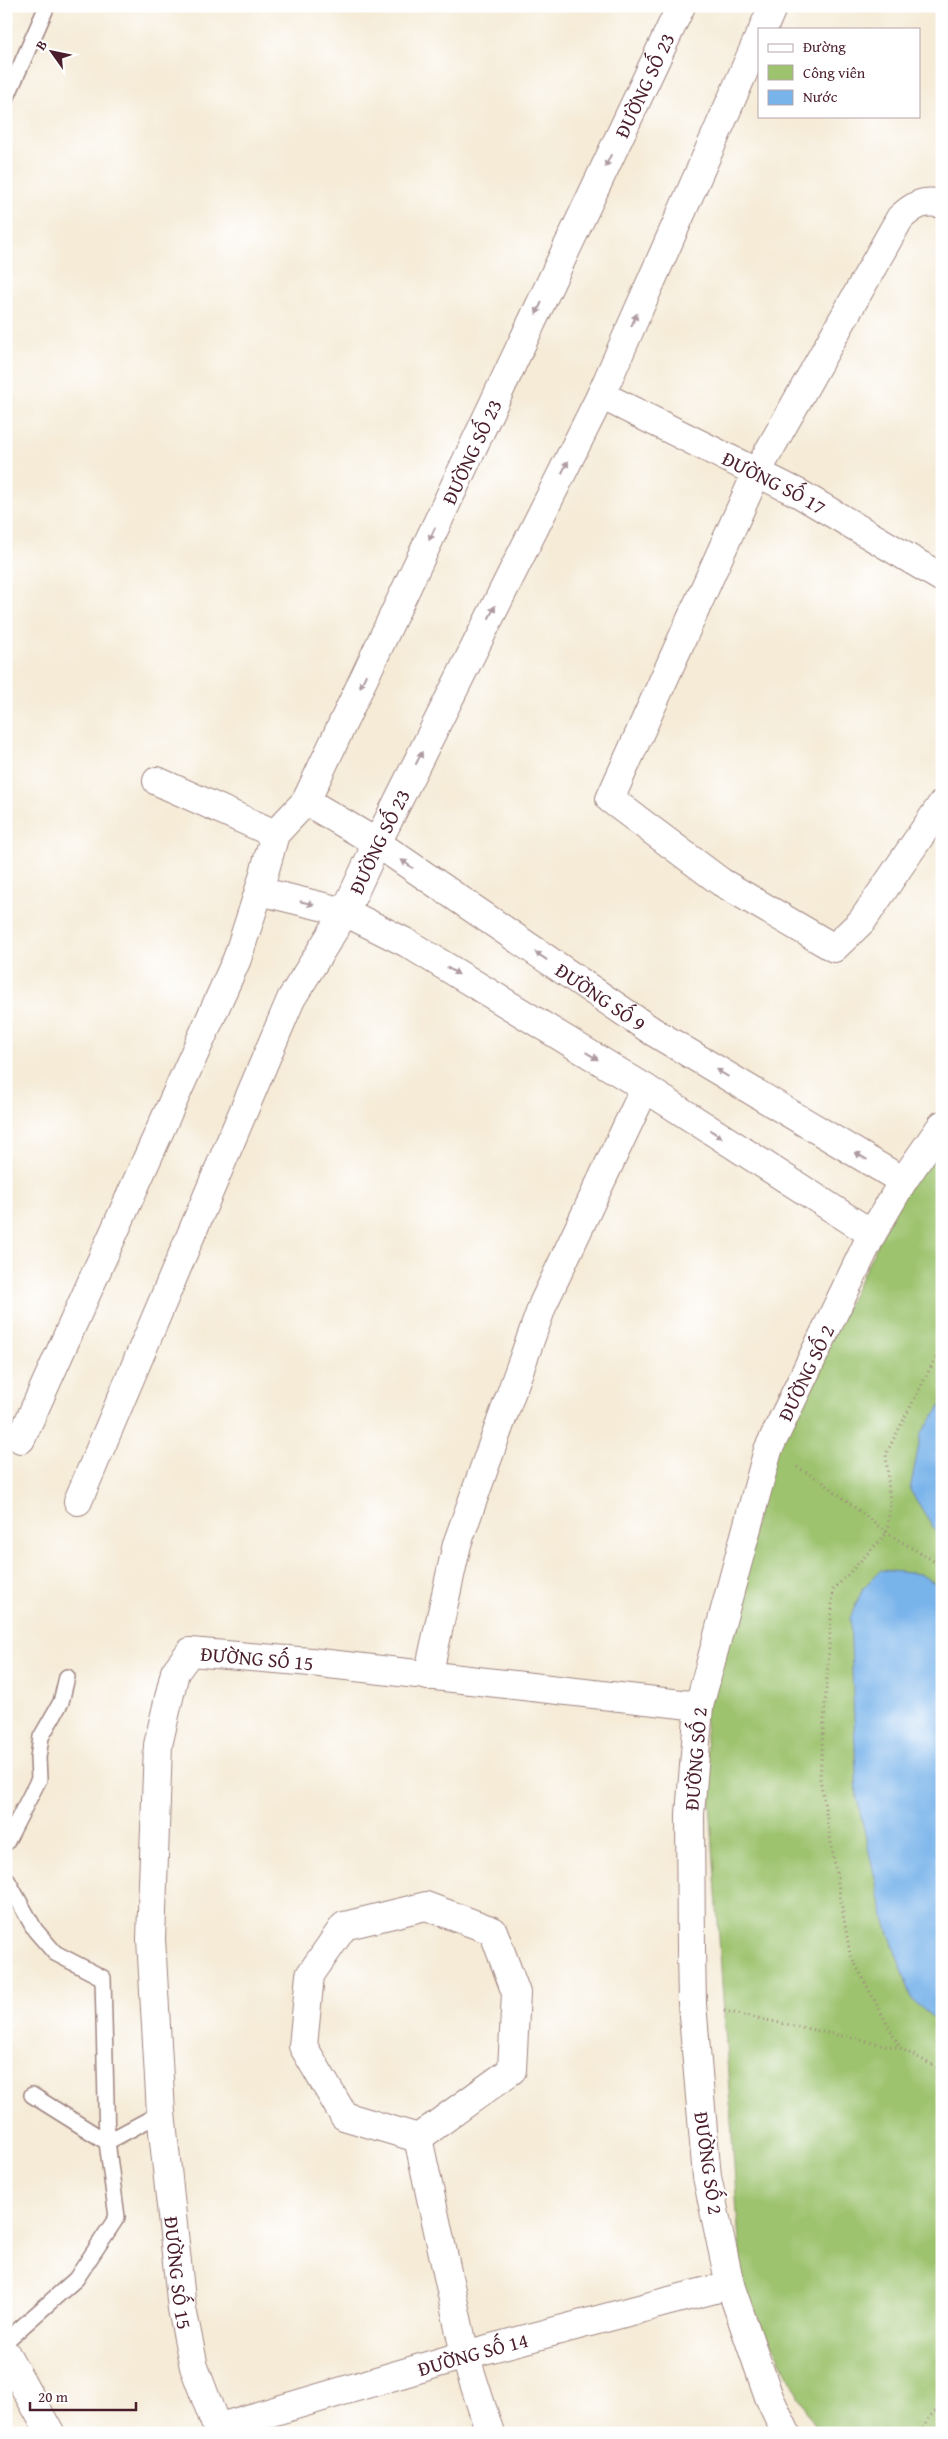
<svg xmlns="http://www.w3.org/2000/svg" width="948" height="2439" font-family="'Gentium Book Plus',serif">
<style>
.green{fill:#9dc36e;stroke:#74714c}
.water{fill:#78b3ea;stroke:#61698a}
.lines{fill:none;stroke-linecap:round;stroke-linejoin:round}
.lane-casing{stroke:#a08581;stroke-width:18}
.street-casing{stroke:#a08581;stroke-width:30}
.secondary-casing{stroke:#a08581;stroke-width:30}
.path{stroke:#a08581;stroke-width:3;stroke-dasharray:1 4;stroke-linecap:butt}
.lane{stroke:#fff;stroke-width:15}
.street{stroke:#fff;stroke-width:28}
.secondary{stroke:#fff;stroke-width:28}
.oneway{fill:#ae9aa0}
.labels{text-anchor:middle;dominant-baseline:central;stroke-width:4.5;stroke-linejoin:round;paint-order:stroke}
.street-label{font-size:20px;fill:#4a1f2b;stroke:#fff}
</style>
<rect width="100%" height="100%" fill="#fff"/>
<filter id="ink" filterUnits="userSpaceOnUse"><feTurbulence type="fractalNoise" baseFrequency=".02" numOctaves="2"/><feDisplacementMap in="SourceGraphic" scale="10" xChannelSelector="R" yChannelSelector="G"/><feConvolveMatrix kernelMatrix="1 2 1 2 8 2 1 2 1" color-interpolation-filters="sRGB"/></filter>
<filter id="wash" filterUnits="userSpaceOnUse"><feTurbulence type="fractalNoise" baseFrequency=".0096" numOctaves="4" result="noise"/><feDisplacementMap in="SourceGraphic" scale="20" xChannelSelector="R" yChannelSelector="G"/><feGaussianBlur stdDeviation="1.12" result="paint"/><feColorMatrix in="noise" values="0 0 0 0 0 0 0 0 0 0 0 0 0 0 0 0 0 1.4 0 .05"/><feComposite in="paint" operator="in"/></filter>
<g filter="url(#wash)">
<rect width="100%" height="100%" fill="#f5ebd7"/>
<polygon class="green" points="942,1133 942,2433 819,2433 742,2289 704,1709 774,1453 908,1183"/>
<g class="water">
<polygon points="942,1404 942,1534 935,1530 910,1490 921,1434"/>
<polygon points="881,1570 920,1574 942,1588 942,2025 913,2001 885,1922 857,1799 850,1618 863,1588"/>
</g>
</g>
<g filter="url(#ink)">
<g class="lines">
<defs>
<g id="lane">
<polyline points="6,99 47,6"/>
<polyline points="6,1843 39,1779 38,1758 41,1737 61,1702 67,1677"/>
<polyline points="6,1878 35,1930 55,1953 103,1978 107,2142 161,2113"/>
<polyline points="6,2341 76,2279 117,2217 107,2142 32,2095"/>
</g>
<g id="street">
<polyline points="763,29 773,6"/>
<path d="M942,204c-19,-5 -29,2 -42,14l-143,254 -147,327 111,83 113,66 28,-27 80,-117"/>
<path id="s1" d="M601,395l199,99 142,84"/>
<polyline points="157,781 275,834"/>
<path id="s2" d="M306,801l71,42 275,188 251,150"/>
<polyline points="259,891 345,912 407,943 645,1088 872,1234"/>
<path id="s3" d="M21,1439l216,-480 22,-68 16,-57 31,-33 375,-795"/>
<path id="s4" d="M78,1501l213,-502 54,-87 32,-69 224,-448 158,-358"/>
<polyline points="428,1676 457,1544 543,1304 645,1088"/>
<path id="s5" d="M699,1706l-388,-44 -121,-10 -15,20 -17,73 -7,194 10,174 21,196 12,58 23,61 248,-73 265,-70"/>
<polygon points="426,1906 493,1931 516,1993 512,2070 418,2138 344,2116 303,2046 310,1975 344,1926"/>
<polyline points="418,2138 465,2355 490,2433"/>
<path id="s6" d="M786,2433l-17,-36 -39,-112 -23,-108 -15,-173 -1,-55 -1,-135 9,-108 69,-256 104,-216 31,-53 39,-56"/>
</g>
<polyline id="secondary" points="6,2354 50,2433"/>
</defs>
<use href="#lane" class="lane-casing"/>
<use href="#street" class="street-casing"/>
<use href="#secondary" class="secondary-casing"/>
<g class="path">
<polyline points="942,1350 935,1359 886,1454 890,1504 887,1533 833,1590 820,1778 850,1954 900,2048 942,2070"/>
<polyline points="797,1467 823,1482 887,1533 942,1566"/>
<polyline points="724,2011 899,2048"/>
<polyline points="922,2433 930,2416 942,2406"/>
</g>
<use href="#lane" class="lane"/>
<use href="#street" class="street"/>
<use href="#secondary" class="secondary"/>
</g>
<defs><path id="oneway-solid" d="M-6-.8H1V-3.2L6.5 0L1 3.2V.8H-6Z" transform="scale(1.25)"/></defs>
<g class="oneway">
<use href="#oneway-solid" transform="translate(608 161) rotate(115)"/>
<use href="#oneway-solid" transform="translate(539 308) rotate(115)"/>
<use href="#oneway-solid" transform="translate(634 320) rotate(-66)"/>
<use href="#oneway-solid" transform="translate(565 467) rotate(-63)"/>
<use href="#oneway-solid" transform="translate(432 534) rotate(115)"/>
<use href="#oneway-solid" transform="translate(492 612) rotate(-63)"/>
<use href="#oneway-solid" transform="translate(363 681) rotate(115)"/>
<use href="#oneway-solid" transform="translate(419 758) rotate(-63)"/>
<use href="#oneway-solid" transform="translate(407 864) rotate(-145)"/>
<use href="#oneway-solid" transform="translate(307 903) rotate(14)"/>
<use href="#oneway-solid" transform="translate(541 956) rotate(-146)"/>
<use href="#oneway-solid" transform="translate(453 971) rotate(31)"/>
<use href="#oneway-solid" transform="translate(592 1056) rotate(31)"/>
<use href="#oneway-solid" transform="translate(722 1073) rotate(-149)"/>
<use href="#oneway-solid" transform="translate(716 1134) rotate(33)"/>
<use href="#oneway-solid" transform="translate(861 1156) rotate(-149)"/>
</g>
</g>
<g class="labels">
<g class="street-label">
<text stroke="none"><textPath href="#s3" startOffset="1494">ĐƯỜNG SỐ 23</textPath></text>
<text stroke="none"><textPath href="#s3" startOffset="1089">ĐƯỜNG SỐ 23</textPath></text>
<text stroke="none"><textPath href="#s1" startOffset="194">ĐƯỜNG SỐ 17</textPath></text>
<text stroke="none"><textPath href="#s4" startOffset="726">ĐƯỜNG SỐ 23</textPath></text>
<text stroke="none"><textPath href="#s2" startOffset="354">ĐƯỜNG SỐ 9</textPath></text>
<text stroke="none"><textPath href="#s6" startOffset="1092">ĐƯỜNG SỐ 2</textPath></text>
<text transform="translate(257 1658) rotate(5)">ĐƯỜNG SỐ 15</text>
<text stroke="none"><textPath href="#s6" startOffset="688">ĐƯỜNG SỐ 2</textPath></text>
<text transform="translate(709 2163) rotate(82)">ĐƯỜNG SỐ 2</text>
<text stroke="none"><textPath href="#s5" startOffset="1141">ĐƯỜNG SỐ 15</textPath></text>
<text stroke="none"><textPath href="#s5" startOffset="1568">ĐƯỜNG SỐ 14</textPath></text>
</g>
</g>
<rect width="948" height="2439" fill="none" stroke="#fff" stroke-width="25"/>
<rect x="758" y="28" width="162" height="90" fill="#ffffff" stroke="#b7a5aa"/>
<rect x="768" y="44" width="25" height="8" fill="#ffffff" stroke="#b7a5aa"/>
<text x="803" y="52" font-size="15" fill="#4a1f2b">Đường</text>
<rect x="768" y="65" width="25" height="15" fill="#9dc36e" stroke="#b7a5aa"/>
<text x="803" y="78" font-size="15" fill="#4a1f2b">Công viên</text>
<rect x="768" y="90" width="25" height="15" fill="#78b3ea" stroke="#b7a5aa"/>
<text x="803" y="102" font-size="15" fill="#4a1f2b">Nước</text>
<g transform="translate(52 52) rotate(303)" stroke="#ffffff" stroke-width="4" paint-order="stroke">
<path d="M0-4L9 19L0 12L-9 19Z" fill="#4a1f2b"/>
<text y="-8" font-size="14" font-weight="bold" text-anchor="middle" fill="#4a1f2b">B</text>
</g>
<path d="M30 2402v8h106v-8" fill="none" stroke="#4a1f2b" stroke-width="2.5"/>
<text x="38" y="2402" font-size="15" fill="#4a1f2b" stroke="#ffffff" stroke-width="4" paint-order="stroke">20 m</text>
</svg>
